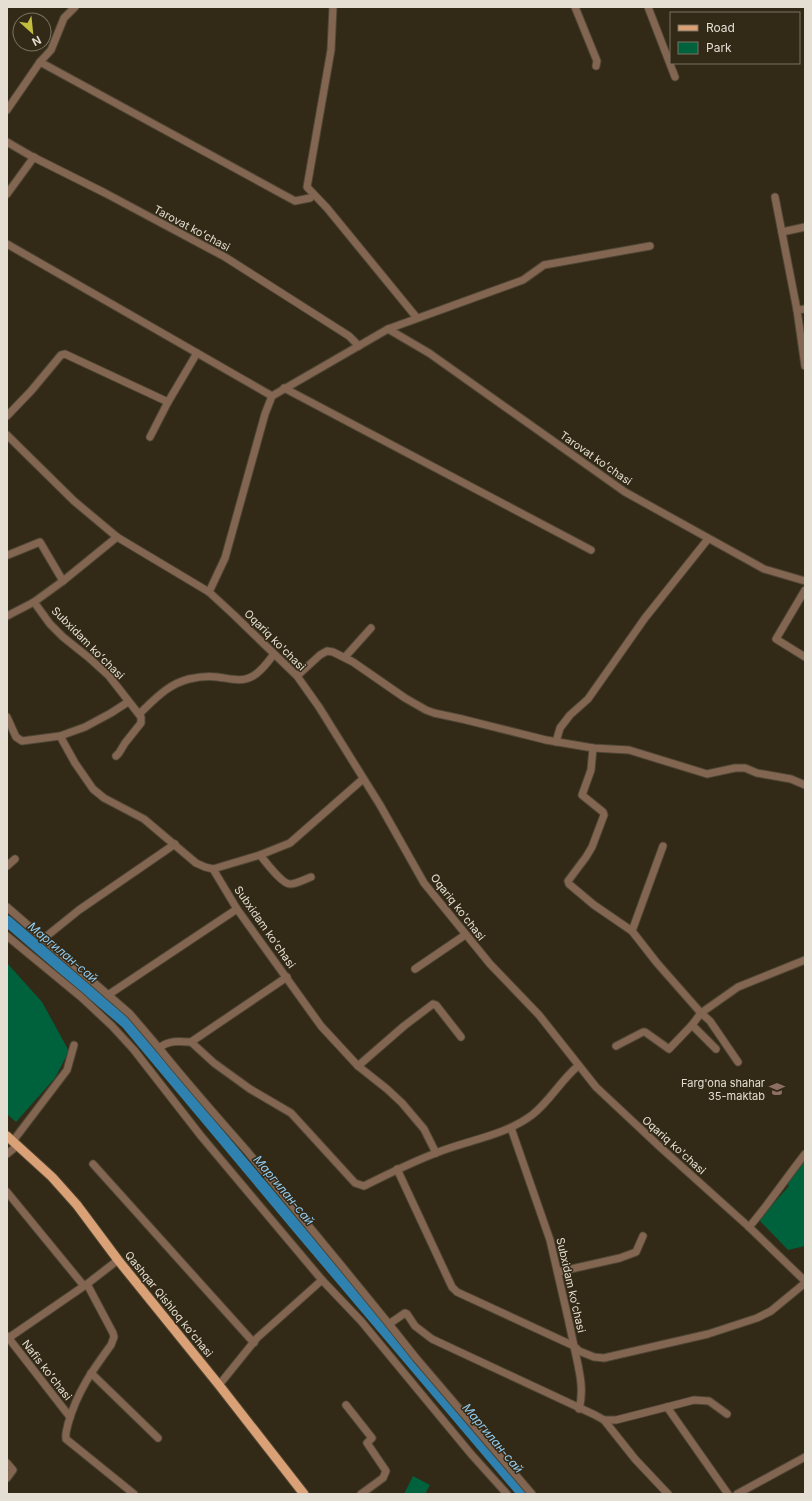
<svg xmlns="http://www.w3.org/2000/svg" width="812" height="1501" font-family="Inter,sans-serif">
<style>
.green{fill:#00623c}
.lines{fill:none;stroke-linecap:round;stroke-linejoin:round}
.river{stroke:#2f82b0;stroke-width:11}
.minor-casing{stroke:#4f4634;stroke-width:9}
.major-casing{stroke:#4f4634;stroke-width:11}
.minor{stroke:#836652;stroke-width:7}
.major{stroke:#dba176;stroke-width:9}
.labels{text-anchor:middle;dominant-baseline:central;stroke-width:3;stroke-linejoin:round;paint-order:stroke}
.street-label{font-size:11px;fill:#e5dfd3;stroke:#322916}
.poi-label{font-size:11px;fill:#e5dfd3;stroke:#322916;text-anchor:end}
.water-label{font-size:12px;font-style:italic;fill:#91ccf2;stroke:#322916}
</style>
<rect width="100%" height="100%" fill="#322916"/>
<g class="green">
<polygon points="7,963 42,1002 69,1051 55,1078 16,1122 7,1114"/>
<polygon points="805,1160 805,1246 788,1250 759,1220 789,1186 787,1183"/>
<polygon points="413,1476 430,1485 425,1494 404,1494"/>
</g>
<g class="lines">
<polyline class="river" points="7,921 126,1023 301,1232 523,1494"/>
<defs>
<g id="minor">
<polyline points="333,7 331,50 307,187 327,208 417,318"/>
<polyline points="575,7 597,61 596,66"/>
<polyline points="648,7 675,77"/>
<polyline points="40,62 295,201 310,198"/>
<polyline points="7,110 40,62 51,50 64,18 75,7"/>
<polyline points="7,142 31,156 105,193 225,257 349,336 359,346"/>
<polyline points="7,194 34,157"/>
<polyline points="775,197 797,310 805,366"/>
<polyline points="782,232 805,227"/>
<polyline points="7,244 272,396"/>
<polyline points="797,310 805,309"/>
<polyline points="388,329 429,353 625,492 764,569 805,581"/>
<polyline points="284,388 591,550"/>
<polyline points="7,416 31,391 61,355 65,354 168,402"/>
<polyline points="7,435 74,501 117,537 209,592 234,615 297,676 319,707 380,805 424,883 490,964 539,1015 596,1087 660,1147 749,1227 805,1281"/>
<polyline points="150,437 168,402 197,353"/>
<polyline points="8,555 40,542 63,581"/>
<polyline points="805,590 776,639 805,657"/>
<polyline points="209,592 225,558 265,414 272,396 388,329 523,280 544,265 650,246"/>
<polyline points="34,602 50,624 63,637 88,657 109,676 141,717 141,723 125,743 119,753 116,756"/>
<polyline points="7,616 34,602 63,581 117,537"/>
<polyline points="345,657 371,628"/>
<polyline points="297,676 320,655 327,651 333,652 353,662 405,698 426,710 434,713 462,719 546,740 593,748 629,750 707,774 735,768 745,768 757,773 791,779 805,785"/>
<path d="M139,714c15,-14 29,-30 50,-35 9,-2 19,-3 28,-2 11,1 25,6 36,-1 9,-5 15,-14 21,-22"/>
<polyline points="7,717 16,737 22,741 60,736 85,727 111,713 128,702"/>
<polyline points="60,736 75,763 93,789 104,798 144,819 196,863 205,867 213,869 237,909 321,1026 358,1066 387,1089 402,1103 424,1129 436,1153"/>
<polyline points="556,742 560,728 570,715 588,699 645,618 708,539"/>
<polyline points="593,748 591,770 582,795 603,812 604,815 592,847 586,857 568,881 569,884 594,905 632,931 657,963 701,1013 738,987 805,960"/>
<path d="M260,855c5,6 22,29 30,29 7,0 15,-5 21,-7"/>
<polyline points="7,866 15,859"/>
<polyline points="213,869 260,855 290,843 363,779"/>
<path d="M7,907l123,107 29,34c10,-8 20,-7 32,-6l96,-65"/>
<polyline points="632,931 663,846"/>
<polyline points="7,936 81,997 112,1026 134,1050 201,1136 322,1280 361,1321 471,1454 507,1494"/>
<polyline points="43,939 79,910 175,844"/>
<polyline points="415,969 465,935"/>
<polyline points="108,995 237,909"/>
<polyline points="692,1025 716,1049"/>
<path d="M191,1042l23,21 36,26 41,24 64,70 9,3c24,-12 48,-24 72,-33 32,-13 68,-17 96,-38 18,-14 29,-35 46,-49"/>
<polyline points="616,1046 643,1032 645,1032 669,1049 692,1025 701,1013 710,1021 738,1062"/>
<path d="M159,1048c28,35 58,69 88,103 48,58 95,115 142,173"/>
<polyline points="358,1066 404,1026 433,1004 436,1005 461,1037"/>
<polyline points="511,1128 550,1240 568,1318 574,1346 579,1351 594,1357 604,1358 708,1334 757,1318 771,1311 805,1283"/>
<polyline points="13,1141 67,1070 74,1045"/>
<polyline points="7,1154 17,1146"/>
<polyline points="93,1164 254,1343"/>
<path d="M397,1169l55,118 5,5 117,54c4,20 11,42 5,63"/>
<polyline points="7,1192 84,1286"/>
<path d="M749,1227c20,-23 37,-49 56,-73"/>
<polyline points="558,1272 620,1258 636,1252 643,1236"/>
<path d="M87,1284l26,49 1,4 -3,8c-19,26 -34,47 -43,79 -1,5 -3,10 -2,15l68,55"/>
<polyline points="7,1336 70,1417"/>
<polyline points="7,1339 87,1284 118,1260"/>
<polyline points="91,1373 158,1438"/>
<polyline points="219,1385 257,1338 322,1280"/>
<polyline points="346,1405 372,1438 367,1443 386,1471 383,1478 361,1494"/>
<polyline points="667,1407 694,1400 709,1401 727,1414"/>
<polyline points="604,1420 635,1459 668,1494"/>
<polyline points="7,1463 13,1470 7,1478"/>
<polyline points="532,1494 416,1358 389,1324 405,1313 407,1314 415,1326 432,1339 595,1415 604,1420 616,1420 667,1407 728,1494"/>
<polyline points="737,1494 805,1457"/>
</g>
<polyline id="major" points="7,1136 52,1177 77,1205 118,1260 219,1385 304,1494"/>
</defs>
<use href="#minor" class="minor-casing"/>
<use href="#major" class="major-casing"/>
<use href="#minor" class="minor"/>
<use href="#major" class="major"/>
</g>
<defs>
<symbol id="school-bare" viewBox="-9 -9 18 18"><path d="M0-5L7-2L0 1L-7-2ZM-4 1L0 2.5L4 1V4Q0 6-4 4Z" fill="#8d6e63" stroke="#322916" stroke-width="2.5" paint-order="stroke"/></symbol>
</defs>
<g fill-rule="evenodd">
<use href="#school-bare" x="766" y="1078" width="22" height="22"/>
</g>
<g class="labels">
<g class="street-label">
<text transform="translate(192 228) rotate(28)">Tarovat koʻchasi</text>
<text transform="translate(596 458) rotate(35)">Tarovat koʻchasi</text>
<text transform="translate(275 640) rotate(45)">Oqariq ko'chasi</text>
<text transform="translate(88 643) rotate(45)">Subxidam koʻchasi</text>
<text transform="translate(458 907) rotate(52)">Oqariq ko'chasi</text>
<text transform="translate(265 927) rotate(55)">Subxidam koʻchasi</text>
<text transform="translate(674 1145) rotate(42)">Oqariq ko'chasi</text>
<text transform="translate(571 1285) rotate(77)">Subxidam koʻchasi</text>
<text transform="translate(169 1304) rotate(51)">Qashqar Qishloq koʻchasi</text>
<text transform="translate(47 1370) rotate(52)">Nafis koʻchasi</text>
</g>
<g class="poi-label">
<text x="765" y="1083">Farg'ona shahar<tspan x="765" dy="13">35-maktab</tspan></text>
</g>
<g class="water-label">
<text transform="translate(63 952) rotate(40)">Маргилан-сай</text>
<text transform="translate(284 1190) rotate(50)">Маргилан-сай</text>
<text transform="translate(493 1438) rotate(50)">Маргилан-сай</text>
</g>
</g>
<rect width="812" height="1501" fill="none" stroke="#e5dfd3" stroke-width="16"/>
<rect x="670" y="12" width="130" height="52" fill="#322916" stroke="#7a7262"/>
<rect x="678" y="25" width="20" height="6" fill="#dba176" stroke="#7a7262"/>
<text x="706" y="32" font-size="12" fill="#e5dfd3">Road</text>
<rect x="678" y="42" width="20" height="12" fill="#00623c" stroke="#7a7262"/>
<text x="706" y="52" font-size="12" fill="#e5dfd3">Park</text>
<g transform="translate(32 32) rotate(153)"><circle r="19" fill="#322916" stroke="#7a7262"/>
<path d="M0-3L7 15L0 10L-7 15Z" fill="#c2bd3f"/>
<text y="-6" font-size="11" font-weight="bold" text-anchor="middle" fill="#e5dfd3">N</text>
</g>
</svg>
